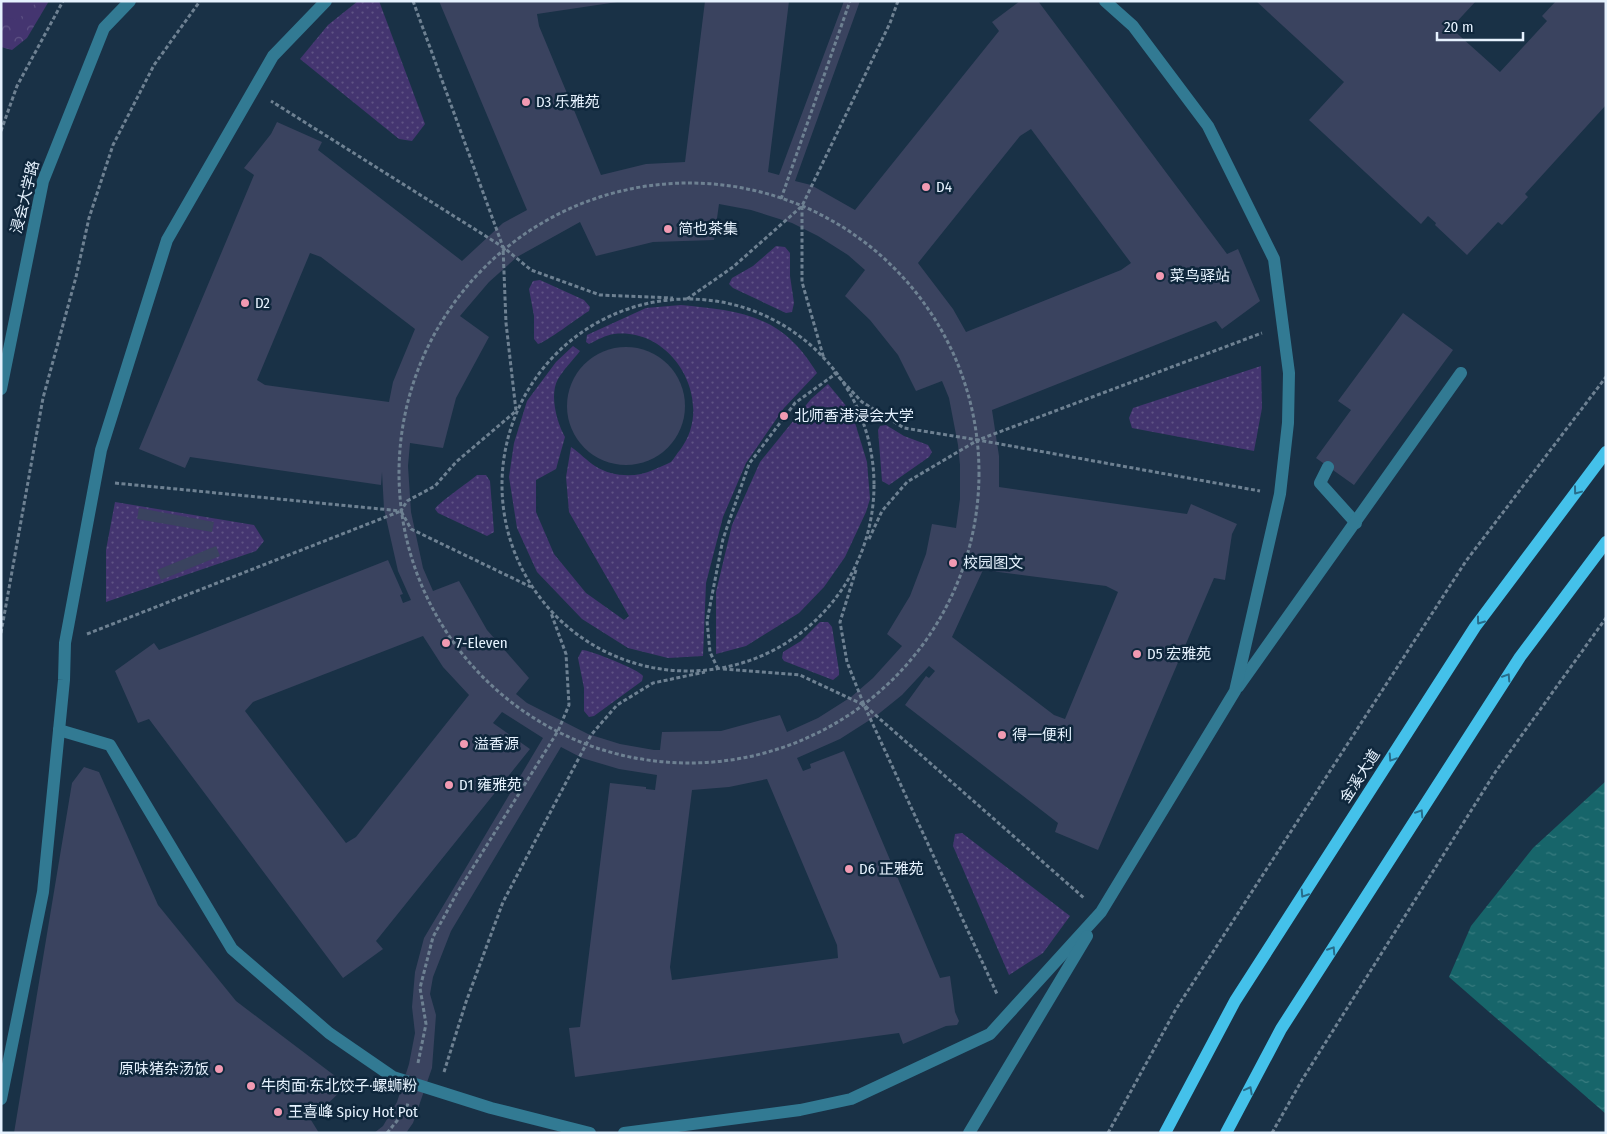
<svg xmlns="http://www.w3.org/2000/svg" width="1607" height="1134" font-family="'Fira Sans Condensed','Noto Sans SC',sans-serif">
<style>
.grass{fill:url(#grass-dots)}
.forest{fill:url(#forest-crowns)}
.pitch{fill:#443570}
.water{fill:url(#water-ripples)}
.building{fill:#3a435f;fill-rule:evenodd}
.lines{fill:none;stroke-linecap:round;stroke-linejoin:round}
.path{stroke:#6e8192;stroke-width:3;stroke-dasharray:4 2.5;stroke-linecap:butt}
.service{stroke:#327a93;stroke-width:12}
.tertiary{stroke:#327a93;stroke-width:12}
.primary{stroke:#44c1ea;stroke-width:12}
.oneway{stroke:#276c8a}
.poi-dot{fill:#f19ab2;stroke:#0f273c;stroke-width:2}
.labels{text-anchor:middle;dominant-baseline:central;stroke-width:5;stroke-linejoin:round;paint-order:stroke}
.poi-label{font-size:15px;fill:#e6f2fe;stroke:#0f273c;text-anchor:start}
.street-label{font-size:15px;fill:#e6f2fe;stroke:#0f273c}
</style>
<defs>
<pattern id="grass-dots" width="8" height="8" patternUnits="userSpaceOnUse" patternTransform="scale(1.25)"><rect width="8" height="8" fill="#443570"/><path d="M2 2h.1M6 6h.1" fill="none" stroke="#5f5385" stroke-width="1.8" stroke-linecap="round"/></pattern>
<pattern id="forest-crowns" width="20" height="18" patternUnits="userSpaceOnUse" patternTransform="scale(1.25)"><rect width="20" height="18" fill="#443570"/><path d="M2 6a3 3 0 1 1 6 0M12 15a3 3 0 1 1 6 0" fill="none" stroke="#5f5385"/></pattern>
<pattern id="water-ripples" width="26" height="14" patternUnits="userSpaceOnUse" patternTransform="scale(1.25)"><rect width="26" height="14" fill="#17656a"/><path d="M2 4q2-2 4 0t4 0M15 11q2-2 4 0t4 0" fill="none" stroke="#397c80"/></pattern>
</defs>
<rect width="100%" height="100%" fill="#193146"/>
<g class="grass">
<polygon points="358,1 379,1 425,124 412,141 399,139 300,59 328,25"/>
<polygon points="776,246 785,247 790,253 790,276 794,303 792,312 786,313 733,288 729,284 732,278 753,266"/>
<path d="M540,280l44,20 6,7 -1,4c-10,6 -44,32 -51,33l-4,-5v-23l-5,-27 4,-8z"/>
<path d="M681,305c40,4 83,7 112,37 9,8 17,20 24,31l-33,35 -38,55 -23,54 -17,66 -3,73 -35,2 -40,-10 -46,-29 -45,-47 -20,-44 -8,-51 5,-34 13,-42 29,-39 17,-16 7,5c-7,9 -16,18 -22,28 -9,16 -1,44 7,58l-9,32 -20,11v32l18,42 32,39 38,27 5,-4 -60,-104 -3,-35 5,-30c9,6 16,14 24,19 17,11 41,12 58,4 6,-3 13,-5 18,-8 3,-3 6,-9 9,-12 36,-47 -6,-123 -66,-116 -8,1 -17,6 -25,10l-3,-2 1,-7 59,-27z"/>
<polygon points="1261,366 1262,408 1254,451 1132,428 1129,418 1133,408"/>
<polygon points="828,384 852,413 867,462 870,499 866,512 845,557 824,587 799,613 746,646 716,654 716,592 732,525 760,462 811,399"/>
<polygon points="886,425 904,436 928,445 932,452 929,457 889,485 882,481 878,430 880,426"/>
<path d="M477,475h9l4,6 4,51 -7,4 -49,-23 -3,-4c3,-6 34,-27 42,-34z"/>
<polygon points="115,502 254,525 264,541 256,551 106,602 106,550"/>
<polygon points="820,622 828,622 832,627 839,671 839,675 833,680 784,661 782,658 783,652 801,641"/>
<path d="M582,650c8,0 58,20 61,26l-1,5 -48,35 -5,1 -5,-6v-23l-6,-30z"/>
<polygon points="962,833 1070,916 1043,953 1009,975 953,846 955,834"/>
</g>
<polygon class="forest" points="1,1 49,1 27,38 12,50 1,47"/>
<polygon class="pitch" points="1,1 38,1 17,20 1,16"/>
<polygon class="water" points="1606,781 1606,1114 1449,977 1471,926 1533,848"/>
<g class="building">
<path d="M439,1h185l-87,13 2,12 62,149 45,-11 39,-2 20,-161h84l-21,171 11,3 65,-174h16l-65,180 16,4 44,25 144,-179 -7,-9 28,-21h18l189,253 11,-5 22,52 -38,28 -6,-8 -224,89 7,46v31l188,27 4,-10 46,20 -5,10 -7,46 -11,-2 -116,272 -43,-18 3,-9 -153,-118 21,-29 3,2 6,-7 -6,-5 -27,29 -26,21 -36,23 -43,19 6,13 8,-3 -1,-4 34,-13 96,227 10,-2 5,36 4,9 -2,4 -11,1 -43,18 -4,-11 -324,44 -6,-49 11,-1 30,-244 36,4v2l9,1 2,-15 -38,-6 -37,-11 -21,-11 -110,184 -18,46 -3,17 6,21 -4,53 -19,55 -7,10h-32l9,-7 14,-24 12,-38 6,-31 -3,-26 3,-35 9,-34 119,-200 -41,-26 -9,11 37,26 -154,192 7,8 -40,29 -194,-259 -11,4 -23,-52 39,-28 5,7 229,-90 15,34 -3,1 3,8 8,-3 -13,-29 -14,-62 -2,-37 -1,13 -191,-28 -5,11 -46,-19 115,-274 -10,-7 27,-34 6,-12 45,20 -4,8 144,111 41,-38 24,-13zM1031,129l100,134 -10,7 -155,62 -13,-23 -35,-46 102,-127zM719,204l32,6 41,13 26,13 30,19 17,15 -20,26 25,24 28,35 18,36 26,-10 7,17 9,47 2,20v34l-4,29 -24,-4 -6,30 -16,42 -23,38 15,12 -29,32 -22,19 -33,21 -31,14 -7,-17 -59,16 -59,1 -2,18h-6l-34,-6 -32,-10 -61,-31 -11,-9 13,-16 -42,-48 -28,-49 -26,10 -10,-23 -12,-56 -3,-46 2,-23 33,5 13,-50 33,-61 -29,-21 29,-34 28,-25 63,-35 16,34 57,-14 61,-2zM310,253l11,4 94,72 -22,53 -4,20 -124,-17 -8,-5zM983,570l123,16 12,6 -53,127 -11,-4 -102,-78zM423,636l20,31 26,28 -113,142 -10,6 -101,-132 8,-9zM767,779l70,166 1,13 -166,22 -2,-13 22,-177 37,-3z"/>
<polygon points="1256,1 1476,1 1451,28 1500,72 1547,21 1542,16 1556,1 1606,1 1606,105 1525,194 1528,197 1502,225 1498,222 1467,255 1435,225 1436,223 1428,216 1421,224 1309,120 1344,82"/>
<polygon points="1403,313 1453,350 1354,485 1316,458 1351,410 1338,401"/>
<circle cx="626" cy="406" r="59"/>
<polygon points="139,508 214,522 212,532 137,519"/>
<polygon points="216,546 220,556 161,580 157,570"/>
<polygon points="84,767 99,772 158,905 236,1001 347,1085 311,1120 319,1133 14,1133 72,783"/>
</g>
<g class="lines">
<g class="path">
<polyline points="413,1 503,247 531,270 600,295 673,298"/>
<polyline points="1,131 17,86 63,1"/>
<circle cx="689" cy="473" r="290"/>
<polyline points="781,199 850,1"/>
<polyline points="802,206 802,282 824,359"/>
<circle cx="688" cy="485" r="186"/>
<polyline points="687,299 733,267 802,206 890,23 898,1"/>
<polyline points="834,372 862,402 904,428 978,440 1262,333"/>
<polyline points="115,483 401,511 407,501 435,486 456,462 516,411 506,323 503,247 271,101"/>
<polyline points="869,539 882,511 907,482 978,440 1260,491"/>
<polyline points="856,570 840,622 847,662 864,705 1084,898"/>
<polyline points="1,633 43,398 76,277 89,218 113,145 154,65 200,1"/>
<polyline points="87,634 401,511 411,529 531,587"/>
<polyline points="718,669 710,652 707,621 723,539 749,464 795,403 834,375"/>
<polyline points="723,669 800,675 864,705 997,994"/>
<polyline points="418,1063 426,1024 420,988 433,937 457,893 558,731 569,705 566,654 551,613"/>
<polyline points="444,1072 466,1002 503,902 591,735 617,705 653,683 705,672"/>
<polyline points="387,1133 406,1110 408,1103"/>
<polyline points="1108,1133 1176,1009 1466,561 1606,377"/>
<polyline points="1272,1133 1302,1080 1496,771 1606,618"/>
</g>
<g class="service">
<polyline points="1328,467 1320,483 1356,523"/>
<polyline points="1238,687 1461,373"/>
<polyline points="59,730 110,745 232,949 329,1033 393,1077 491,1108 590,1133"/>
<polyline points="1,1099 43,892 64,680 65,643 101,450 167,240 273,56 326,1"/>
<polyline points="624,1133 800,1110 851,1099 990,1034 1101,912 1235,691 1280,494 1288,423 1289,373 1274,259 1208,126 1133,26 1105,1"/>
<polyline points="969,1133 1087,936"/>
</g>
<polyline class="tertiary" points="1,389 43,181 104,28 130,1"/>
<g class="primary">
<polyline points="1165,1133 1235,1001 1475,627 1606,452"/>
<polyline points="1226,1133 1281,1029 1520,657 1606,542"/>
</g>
</g>
<defs><path id="oneway-chevron" d="M-2-3.5L2.5 0L-2 3.5" fill="none" stroke-width="1.6" stroke-linecap="round" stroke-linejoin="round" transform="scale(1.25)"/></defs>
<g class="oneway">
<use href="#oneway-chevron" transform="translate(1577 491) rotate(127)"/>
<use href="#oneway-chevron" transform="translate(1480 621) rotate(126)"/>
<use href="#oneway-chevron" transform="translate(1507 677) rotate(-57)"/>
<use href="#oneway-chevron" transform="translate(1392 758) rotate(123)"/>
<use href="#oneway-chevron" transform="translate(1420 813) rotate(-57)"/>
<use href="#oneway-chevron" transform="translate(1304 894) rotate(123)"/>
<use href="#oneway-chevron" transform="translate(1332 950) rotate(-57)"/>
<use href="#oneway-chevron" transform="translate(1249 1090) rotate(-62)"/>
</g>
<g class="poi-dot">
<circle cx="526" cy="102" r="5"/>
<circle cx="926" cy="187" r="5"/>
<circle cx="668" cy="229" r="5"/>
<circle cx="1160" cy="276" r="5"/>
<circle cx="245" cy="303" r="5"/>
<circle cx="784" cy="416" r="5"/>
<circle cx="953" cy="563" r="5"/>
<circle cx="446" cy="643" r="5"/>
<circle cx="1137" cy="654" r="5"/>
<circle cx="1002" cy="735" r="5"/>
<circle cx="464" cy="744" r="5"/>
<circle cx="449" cy="785" r="5"/>
<circle cx="849" cy="869" r="5"/>
<circle cx="219" cy="1069" r="5"/>
<circle cx="251" cy="1086" r="5"/>
<circle cx="278" cy="1112" r="5"/>
</g>
<g class="labels">
<g class="poi-label">
<text x="536" y="102">D3 乐雅苑</text>
<text x="936" y="187">D4</text>
<text x="678" y="229">简也茶集</text>
<text x="1170" y="276">菜鸟驿站</text>
<text x="255" y="303">D2</text>
<text x="794" y="416">北师香港浸会大学</text>
<text x="963" y="563">校园图文</text>
<text x="456" y="643">7-Eleven</text>
<text x="1147" y="654">D5 宏雅苑</text>
<text x="1012" y="735">得一便利</text>
<text x="474" y="744">溢香源</text>
<text x="459" y="785">D1 雍雅苑</text>
<text x="859" y="869">D6 正雅苑</text>
<text x="209" y="1069" text-anchor="end">原味猪杂汤饭</text>
<text x="261" y="1086">牛肉面·东北饺子·螺蛳粉</text>
<text x="288" y="1112">王喜峰 Spicy Hot Pot</text>
</g>
<g class="street-label">
<text transform="translate(25 197) rotate(-76)">浸会大学路</text>
<text transform="translate(1360 776) rotate(-57)">金溪大道</text>
</g>
</g>
<rect width="1607" height="1134" fill="none" stroke="#e6f2fe" stroke-width="5"/>
<path d="M1437 32v8h86v-8" fill="none" stroke="#e6f2fe" stroke-width="2.5"/>
<text x="1444" y="32" font-size="15" fill="#e6f2fe" stroke="#0f273c" stroke-width="4" paint-order="stroke">20 m</text>
</svg>
